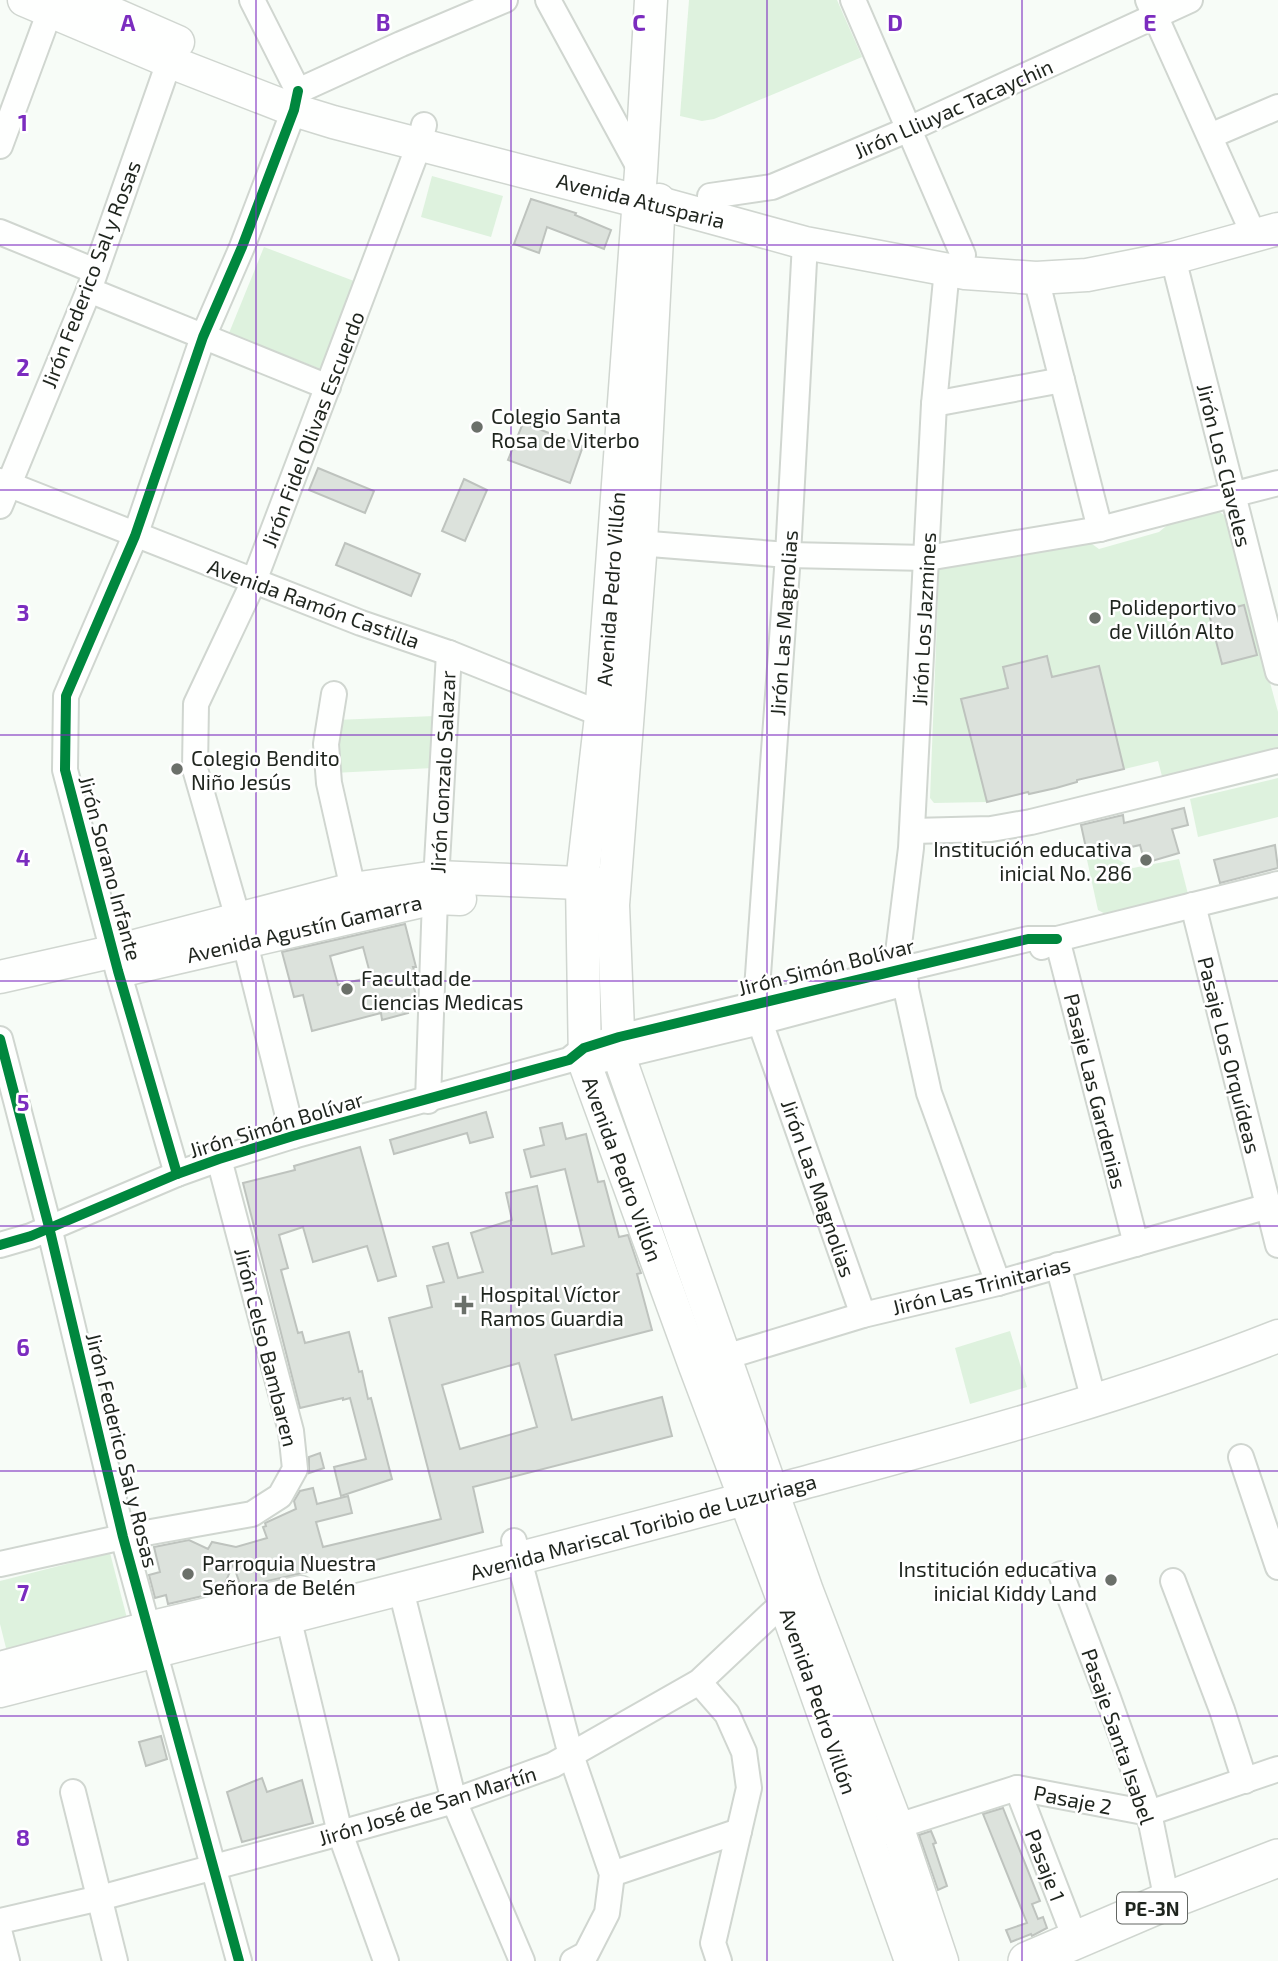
<svg xmlns="http://www.w3.org/2000/svg" width="1278" height="1961" font-family="'Exo 2',sans-serif">
<style>
.green{fill:#def2de}
.building{fill:#dce2dc;stroke:#bec3be;stroke-width:2;fill-rule:evenodd}
.lines{fill:none;stroke-linecap:round;stroke-linejoin:round}
.minor-casing{stroke:#d0d6d0;stroke-width:28}
.major-casing{stroke:#d0d6d0;stroke-width:35}
.highway-casing{stroke:#d0d6d0;stroke-width:40}
.minor{stroke:#fefffe;stroke-width:24}
.major{stroke:#fefffe;stroke-width:32}
.highway{stroke:#fefffe;stroke-width:37}
.cycleway-casing{stroke:#fff;stroke-width:15}
.cycleway{stroke:#00873e;stroke-width:10}
.grid{fill:none;stroke:#7b2cbf;stroke-width:2;stroke-opacity:0.55}
.poi-dot{fill:#6b706a;stroke:#fff;stroke-width:2.5}
.labels{text-anchor:middle;dominant-baseline:central;stroke-width:5;stroke-linejoin:round;paint-order:stroke}
.shield{fill:#fff;stroke:#626662;stroke-width:2}
.shield-label{font-size:19px;font-weight:bold;fill:#1f251e}
.street-label{font-size:21px;fill:#1f251e;stroke:#fff}
.poi-label{font-size:21px;fill:#1f251e;stroke:#fff;text-anchor:start}
.grid-label{font-size:23px;text-anchor:middle;font-weight:bold;fill:#7b2cbf;stroke:#fff;stroke-width:5;stroke-linejoin:round;paint-order:stroke}
</style>
<rect width="100%" height="100%" fill="#f7fcf7"/>
<g class="green">
<polygon points="689,0 837,0 862,57 714,119 702,121 680,116"/>
<polygon points="432,176 503,196 491,237 421,217"/>
<polygon points="264,247 354,281 323,370 229,333"/>
<polygon points="1216,509 1225,516 1278,712 1278,751 1163,780 1158,761 987,802 934,803 930,798 939,570 946,564 1085,539 1099,549 1159,532 1171,522"/>
<polygon points="435,716 433,768 333,773 335,720"/>
<polygon points="1278,778 1278,817 1198,837 1190,799"/>
<polygon points="1110,855 1133,868 1179,859 1188,894 1109,916 1098,910 1087,860"/>
<polygon points="1010,1331 1027,1387 970,1404 955,1348"/>
<polygon points="110,1553 128,1622 7,1652 0,1624 0,1581"/>
</g>
<g class="building">
<polygon points="531,199 576,213 575,215 611,230 604,249 547,227 539,253 514,244"/>
<polygon points="523,423 583,446 570,483 508,460"/>
<polygon points="318,468 374,491 365,513 309,490"/>
<polygon points="464,479 487,490 465,541 442,531"/>
<polygon points="345,543 420,574 411,596 336,565"/>
<polygon points="1244,605 1257,655 1222,664 1209,614"/>
<polygon points="1047,656 1052,677 1099,666 1124,769 1077,780 1077,782 1056,788 1029,794 1028,792 987,802 961,699 1008,688 1003,667"/>
<polygon points="1184,808 1188,825 1172,829 1179,853 1145,863 1140,845 1088,857 1081,825 1123,815 1124,823"/>
<polygon points="1275,845 1278,868 1220,883 1214,860"/>
<path d="M405,924l11,43h-3l4,12 -5,1 5,19 -12,3 3,11 -26,7 -1,-7 -69,18 -9,-36 -9,2 -12,-45zM363,947l8,30 -33,8 -8,-29z"/>
<polygon points="486,1112 493,1137 470,1143 467,1133 394,1154 390,1140"/>
<path d="M562,1123l4,16 20,-5 12,48 6,-1 15,56 9,-2 10,30 3,8 -4,1 15,56 -97,25 17,65 90,-23 10,39 -199,51 10,45 -153,40 -1,-5 -88,20 -8,-23 -11,27 -18,-8 3,12 -39,9 -2,-9 -11,3 -6,-23 11,-3 -6,-25 35,-7 19,9 4,-7 24,5 31,-9 -4,-11 3,-1 -1,-3 31,-14 -2,-8 6,-10 13,-3 4,16 31,-8 4,17 -36,9 7,25 118,-28 -52,-201 43,-11 -5,-21 17,-4 -11,-35 15,-4 10,35 25,-6 -12,-39 41,-13 -6,-27 31,-7 15,68 32,-8 -19,-77 -34,8 -7,-27 20,-5 -4,-17zM519,1363l18,64 -77,22 -18,-64z"/>
<polygon points="360,1147 396,1276 378,1281 367,1246 313,1262 303,1227 279,1235 288,1268 281,1270 298,1333 302,1332 305,1343 349,1332 359,1372 362,1371 368,1399 371,1398 392,1479 341,1496 334,1467 366,1459 350,1398 343,1400 343,1398 300,1408 243,1183 295,1170 294,1166"/>
<polygon points="320,1453 324,1468 309,1473 309,1457"/>
<polygon points="161,1736 167,1759 146,1766 139,1742"/>
<polygon points="262,1778 267,1792 302,1780 313,1823 242,1842 227,1792"/>
<polygon points="1003,1808 1040,1901 1032,1904 1038,1919 1043,1917 1047,1928 1032,1936 1031,1934 1011,1942 1006,1930 1027,1923 983,1814"/>
<polygon points="931,1831 936,1843 933,1844 947,1886 938,1890 919,1835"/>
</g>
<g class="lines">
<defs>
<g id="minor">
<polyline points="252,0 298,91"/>
<polyline points="548,0 641,171"/>
<polyline points="853,0 963,255"/>
<polyline points="1148,0 1248,222"/>
<polyline points="298,91 401,44 505,0"/>
<polyline points="1210,136 1278,107"/>
<polyline points="0,146 54,0"/>
<polyline points="710,196 772,187 907,130 1190,0"/>
<polyline points="0,232 95,271"/>
<polyline points="1173,258 1278,672"/>
<polyline points="1036,278 1100,529"/>
<polyline points="89,290 328,387"/>
<polyline points="934,404 1062,380"/>
<polyline points="0,481 361,623 449,653 616,720"/>
<polyline points="0,506 89,290 175,45"/>
<polyline points="625,542 788,555 927,558 1100,529 1278,483"/>
<polyline points="334,694 326,744 329,783 353,889"/>
<polyline points="912,831 991,829 1031,822 1278,761"/>
<polyline points="1193,905 1278,1245"/>
<polyline points="1057,939 1136,1244"/>
<polyline points="1042,947 1057,939 1278,884"/>
<polyline points="896,969 911,848 934,404 947,269"/>
<polyline points="905,984 929,1093 998,1283"/>
<polyline points="756,1003 788,555 805,243"/>
<polyline points="760,1022 863,1315"/>
<polyline points="0,1039 49,1227 123,1537 239,1961"/>
<polyline points="602,1060 760,1022 906,983"/>
<polyline points="428,1101 435,898 449,653"/>
<polyline points="293,1136 245,943 195,769 196,704 254,581 419,145 424,125"/>
<polyline points="177,1174 118,971 65,770 66,696 135,536 203,337 242,247 294,110 298,91"/>
<polyline points="0,1245 31,1236 177,1174 219,1159 293,1136 569,1060 584,1048 619,1037 1028,939 1057,939"/>
<polyline points="1058,1265 1094,1401"/>
<polyline points="709,1362 863,1315 998,1283 1269,1206"/>
<polyline points="1241,1457 1278,1567"/>
<polyline points="514,1541 571,1755 612,1874 607,1913 586,1954 573,1961"/>
<polyline points="0,1564 123,1537 252,1514 280,1496 295,1469 291,1431 219,1159"/>
<polyline points="1061,1574 1108,1698 1149,1813 1167,1901"/>
<polyline points="1173,1581 1222,1710 1245,1781"/>
<polyline points="401,1590 454,1801 522,1961"/>
<polyline points="284,1600 340,1833 386,1961"/>
<polyline points="699,1682 727,1714 744,1752 749,1788 713,1943 719,1961"/>
<polyline points="1017,1788 1076,1941"/>
<polyline points="73,1792 115,1961"/>
<polyline points="882,1831 1017,1788 1149,1813 1278,1769"/>
<polyline points="612,1874 739,1831"/>
<polyline points="0,1921 100,1898 340,1833 454,1801 553,1765 699,1682 784,1602 796,1596"/>
<polyline points="0,1934 7,1961"/>
</g>
<g id="major">
<polyline points="24,0 168,61 294,110 333,122 637,201 659,203 805,243 965,273 1036,278 1087,275 1173,258 1278,229"/>
<polyline points="82,0 178,42"/>
<polyline points="651,0 641,171 601,716 582,882 585,1064 695,1366 784,1602 911,1961"/>
<polyline points="659,200 641,543 613,905 619,1056 807,1591 897,1826 942,1961"/>
<polyline points="124,970 435,898 460,899"/>
<polyline points="0,977 120,950 353,889 436,877 603,884"/>
<polyline points="0,1668 148,1628 300,1592"/>
<path d="M0,1691c263,-68 526,-132 788,-204 165,-45 331,-88 490,-151"/>
</g>
<polyline id="highway" points="1027,1961 1167,1901 1278,1858"/>
</defs>
<use href="#minor" class="minor-casing"/>
<use href="#major" class="major-casing"/>
<use href="#highway" class="highway-casing"/>
<use href="#minor" class="minor"/>
<use href="#major" class="major"/>
<use href="#highway" class="highway"/>
<defs>
<g id="cycleway">
<polyline points="0,1039 49,1227 123,1537 239,1961"/>
<polyline points="177,1174 118,971 65,770 66,696 135,536 203,337 242,247 294,110 298,91"/>
<polyline points="0,1245 31,1236 177,1174 219,1159 293,1136 569,1060 584,1048 619,1037 1028,939 1057,939"/>
</g>
</defs>
<use href="#cycleway" class="cycleway-casing"/>
<use href="#cycleway" class="cycleway"/>
</g>
<path class="grid" d="M256,0v1961M511,0v1961M767,0v1961M1022,0v1961M0,245h1278M0,490h1278M0,735h1278M0,981h1278M0,1226h1278M0,1471h1278M0,1716h1278"/>
<g class="poi-dot">
<circle cx="477" cy="427" r="7"/>
<circle cx="1095" cy="618" r="7"/>
<circle cx="177" cy="769" r="7"/>
<circle cx="1146" cy="860" r="7"/>
<circle cx="347" cy="989" r="7"/>
<path d="M460.5 1294.5h7v7h7v7h-7v7h-7v-7h-7v-7h7z"/>
<circle cx="188" cy="1574" r="7"/>
<circle cx="1111" cy="1580" r="7"/>
</g>
<g class="labels">
<rect class="shield" x="1117" y="1892.5" width="70" height="31" rx="5"/>
<g class="shield-label">
<text x="1152" y="1908">PE-3N</text>
</g>
<g class="street-label">
<text transform="translate(953 108) rotate(-24)">Jirón Lliuyac Tacaychin</text>
<text transform="translate(641 200) rotate(14)">Avenida Atusparia</text>
<text transform="translate(90 274) rotate(-69)">Jirón Federico Sal y Rosas</text>
<text transform="translate(312 429) rotate(-69)">Jirón Fidel Olivas Escuerdo</text>
<text transform="translate(1225 465) rotate(76)">Jirón Los Claveles</text>
<text transform="translate(610 589) rotate(-86)">Avenida Pedro Villón</text>
<text transform="translate(314 603) rotate(20)">Avenida Ramón Castilla</text>
<text transform="translate(923 619) rotate(-87)">Jirón Los Jazmines</text>
<text transform="translate(783 623) rotate(-86)">Jirón Las Magnolias</text>
<text transform="translate(442 772) rotate(-87)">Jirón Gonzalo Salazar</text>
<text transform="translate(111 868) rotate(75)">Jirón Sorano Infante</text>
<text transform="translate(304 928) rotate(-13)">Avenida Agustín Gamarra</text>
<text transform="translate(826 966) rotate(-14)">Jirón Simón Bolívar</text>
<text transform="translate(1230 1055) rotate(76)">Pasaje Los Orquídeas</text>
<text transform="translate(1096 1091) rotate(76)">Pasaje Las Gardenias</text>
<text transform="translate(276 1124) rotate(-17)">Jirón Simón Bolívar</text>
<text transform="translate(623 1169) rotate(70)">Avenida Pedro Villón</text>
<text transform="translate(819 1188) rotate(71)">Jirón Las Magnolias</text>
<text transform="translate(981 1285) rotate(-14)">Jirón Las Trinitarias</text>
<text transform="translate(267 1347) rotate(76)">Jirón Celso Bambaren</text>
<text transform="translate(123 1450) rotate(76)">Jirón Federico Sal y Rosas</text>
<text transform="translate(643 1526) rotate(-15)">Avenida Mariscal Toribio de Luzuriaga</text>
<text transform="translate(819 1701) rotate(71)">Avenida Pedro Villón</text>
<text transform="translate(1119 1736) rotate(71)">Pasaje Santa Isabel</text>
<text transform="translate(1073 1799) rotate(11)">Pasaje 2</text>
<text transform="translate(427 1805) rotate(-17)">Jirón José de San Martín</text>
<text transform="translate(1046 1865) rotate(69)">Pasaje 1</text>
</g>
<g class="poi-label">
<text x="491" y="415">Colegio Santa<tspan x="491" dy="24">Rosa de Viterbo</tspan></text>
<text x="1109" y="606">Polideportivo<tspan x="1109" dy="24">de Villón Alto</tspan></text>
<text x="191" y="757">Colegio Bendito<tspan x="191" dy="24">Niño Jesús</tspan></text>
<text x="1132" y="848" text-anchor="end">Institución educativa<tspan x="1132" dy="24">inicial No. 286</tspan></text>
<text x="361" y="977">Facultad de<tspan x="361" dy="24">Ciencias Medicas</tspan></text>
<text x="480" y="1293">Hospital Víctor<tspan x="480" dy="24">Ramos Guardia</tspan></text>
<text x="202" y="1562">Parroquia Nuestra<tspan x="202" dy="24">Señora de Belén</tspan></text>
<text x="1097" y="1568" text-anchor="end">Institución educativa<tspan x="1097" dy="24">inicial Kiddy Land</tspan></text>
</g>
</g>
<g class="grid-label">
<text x="128" y="31">A</text>
<text x="383" y="31">B</text>
<text x="639" y="31">C</text>
<text x="895" y="31">D</text>
<text x="1150" y="31">E</text>
<text x="23" y="131">1</text>
<text x="23" y="376">2</text>
<text x="23" y="621">3</text>
<text x="23" y="866">4</text>
<text x="23" y="1111">5</text>
<text x="23" y="1356">6</text>
<text x="23" y="1601">7</text>
<text x="23" y="1846">8</text>
</g>
</svg>
